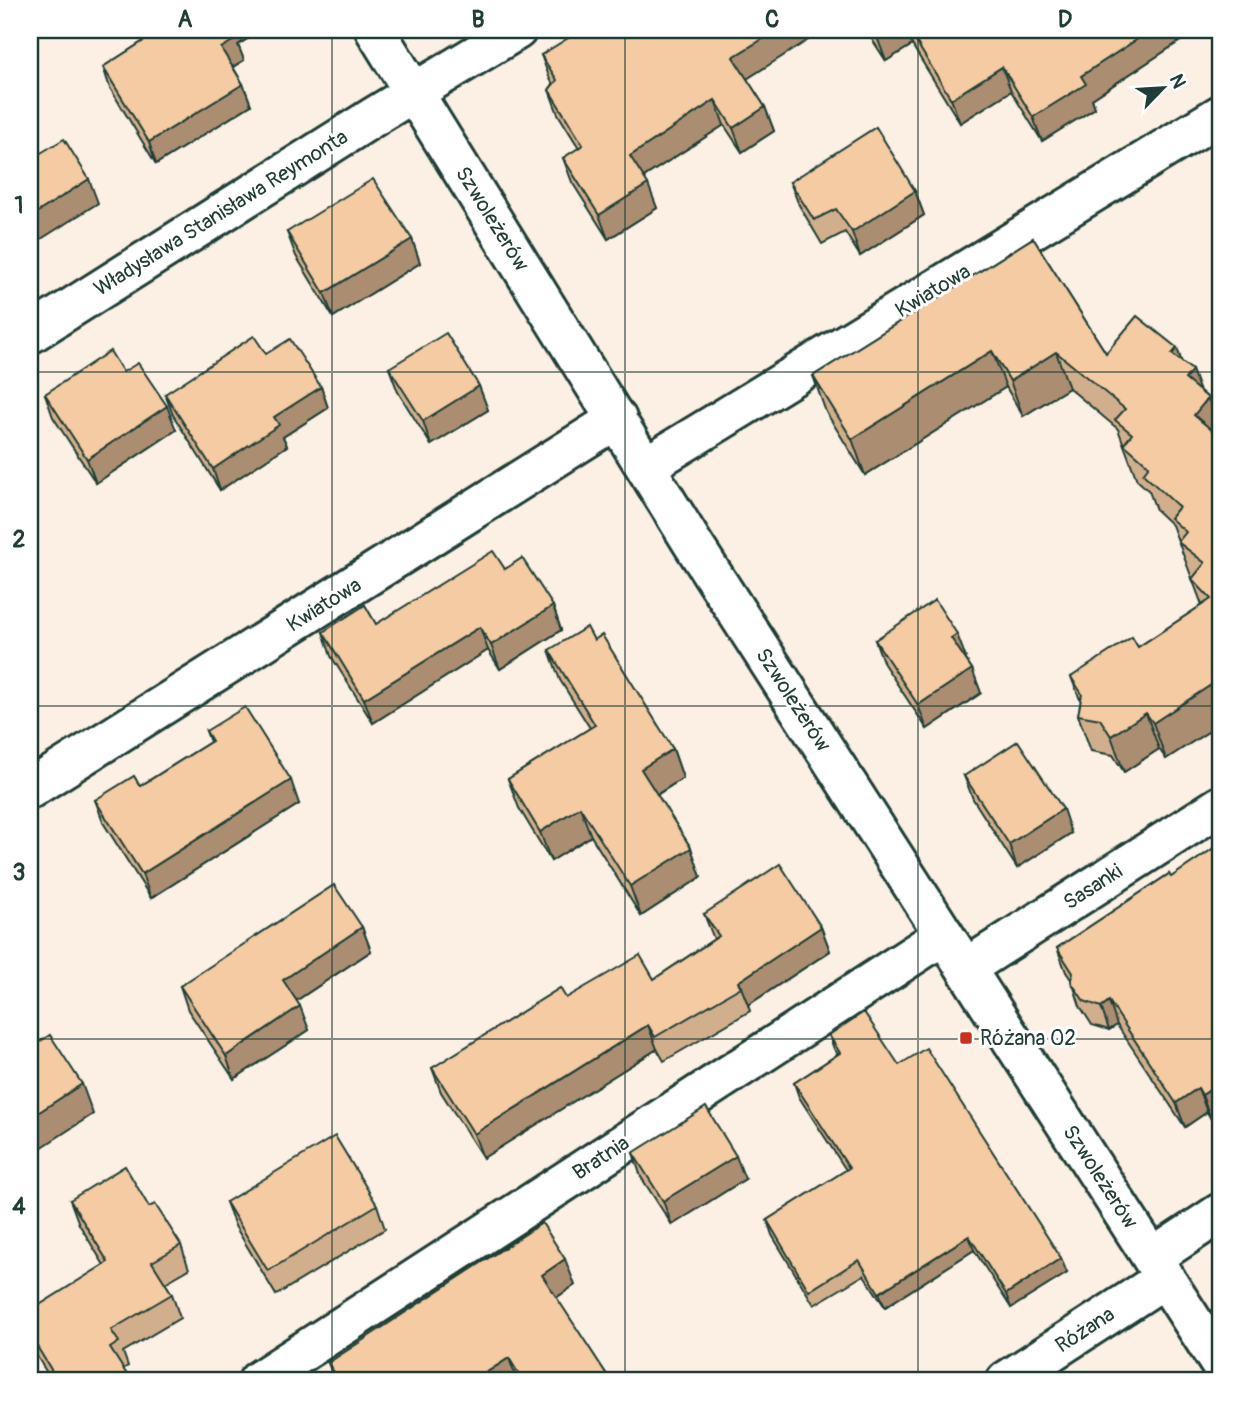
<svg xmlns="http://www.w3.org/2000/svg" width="1250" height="1411" font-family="Pangolin,sans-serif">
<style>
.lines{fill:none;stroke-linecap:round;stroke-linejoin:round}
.minor-casing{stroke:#1f3d34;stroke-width:44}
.tertiary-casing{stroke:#1f3d34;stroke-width:44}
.minor{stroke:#fff;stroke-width:38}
.tertiary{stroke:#fff;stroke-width:38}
.wall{fill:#d2af8c;stroke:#1f3d34;stroke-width:2}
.shaded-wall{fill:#ab8e72;stroke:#1f3d34;stroke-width:2}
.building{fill:#f4cba3;stroke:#1f3d34;stroke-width:2}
.grid{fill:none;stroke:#1f3d34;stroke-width:2;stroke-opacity:0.55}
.poi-dot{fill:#c8321e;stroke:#fff;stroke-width:2.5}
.labels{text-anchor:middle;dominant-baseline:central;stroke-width:6;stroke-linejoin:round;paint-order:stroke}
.street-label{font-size:21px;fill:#1f3d34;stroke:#fff}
.poi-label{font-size:21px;fill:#1f3d34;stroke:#fff;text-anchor:start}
.neatline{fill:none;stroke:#1f3d34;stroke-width:2.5}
.grid-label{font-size:23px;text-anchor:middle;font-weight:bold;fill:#1f3d34}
</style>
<rect width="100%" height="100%" fill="#fcefe3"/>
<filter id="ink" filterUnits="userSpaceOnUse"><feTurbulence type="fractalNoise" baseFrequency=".0143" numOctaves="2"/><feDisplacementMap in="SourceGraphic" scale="14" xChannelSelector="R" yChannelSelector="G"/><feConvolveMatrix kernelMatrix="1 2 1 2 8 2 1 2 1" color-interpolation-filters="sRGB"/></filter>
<g filter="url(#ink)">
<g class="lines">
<defs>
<g id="minor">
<polyline points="30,334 375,116 517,30"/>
<polyline points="30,789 617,419"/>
<polyline points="966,968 1220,806"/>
<polyline points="1152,1258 1220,1213"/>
<polyline points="258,1381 944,935"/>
<polyline points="1006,1381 1165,1278"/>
</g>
<g id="tertiary">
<polyline points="375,30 693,544 1220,1364"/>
<polyline points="646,466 1220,115"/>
</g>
</defs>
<use href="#minor" class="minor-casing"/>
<use href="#tertiary" class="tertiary-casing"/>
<use href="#minor" class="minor"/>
<use href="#tertiary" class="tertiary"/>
</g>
<g class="wall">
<polygon points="159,30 261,30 238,45 244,60 233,67 243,84 251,105 156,164 110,88 103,67 159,31"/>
<polygon points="866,30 1197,30 1092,99 1095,108 1042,141 1011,91 960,123 912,45 886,61"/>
<polygon points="626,36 747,79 765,107 774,131 742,152 724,125 644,177 657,208 608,239 572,182 563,158 579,148 558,114 549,90 553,84 550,79 541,55"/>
<polygon points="790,182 915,191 924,215 860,256 845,232 822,244 799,205"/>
<polygon points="287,232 412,239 420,263 333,317 296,256"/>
<polygon points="1033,238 1106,353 1177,348 1181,361 1200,391 1208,398 1220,431 1220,724 1166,759 1159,749 1124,772 1113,755 1091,751 1078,715 1081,702 1071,677 1138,647 1202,605 1172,525 1156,510 1149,491 1137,480 1118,429 1069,388 1023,416 1006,387 865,475 826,412 813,376"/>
<polygon points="266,354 321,387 328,408 283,437 287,446 220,490 173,415 165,394"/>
<polygon points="389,368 479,386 488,410 431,445 398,392"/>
<polygon points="123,372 176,430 96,483 53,417 45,394"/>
<polygon points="505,569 553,606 561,630 500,669 488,650 373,723 331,656 323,632 376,624"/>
<polygon points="594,640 673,749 683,778 657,795 691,848 701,877 641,916 591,836 551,861 519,808 508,779 590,728 560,680 549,650"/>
<polygon points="875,640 966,658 965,658 972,669 981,693 927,729 884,664"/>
<polygon points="206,731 299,804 151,898 104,824 95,800 140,786 210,742"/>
<polygon points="964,776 1071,833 1017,868 973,799"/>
<polygon points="1169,874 1211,1119 1207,1112 1185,1127 1117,1025 1109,1030 1092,1025 1080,1006 1072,981 1066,972 1057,948"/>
<polygon points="704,914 821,927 830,951 748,1005 750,1011 664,1061 657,1049 483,1158 441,1092 432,1068 566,998 654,979 714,939"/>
<polygon points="362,927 371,951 296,1001 309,1030 234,1079 188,1010 180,986"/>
<polygon points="829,1035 899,1065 1067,1273 1011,1308 974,1250 885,1307 864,1275 814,1305 772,1235 767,1220 846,1170 799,1097 794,1083 838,1054 834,1049"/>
<polygon points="633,1153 745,1179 672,1225 641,1177"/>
<polygon points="70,1200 149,1207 181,1245 189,1269 165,1283 172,1294 180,1318 123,1352 128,1366 123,1369 131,1381 52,1381 30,1345 30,1311 104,1265 79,1224"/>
<polygon points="226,1202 377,1205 385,1229 276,1295 235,1226"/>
<polygon points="575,1285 556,1298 611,1381 335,1381 328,1363"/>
</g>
<g class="shaded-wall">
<polygon points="229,30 261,30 238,45 244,60 229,69 221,48"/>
<polygon points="777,30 824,30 742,82 733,57"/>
<polygon points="888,30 906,30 912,45 886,61 877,37"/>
<polygon points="1151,30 1197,30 1092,99 1095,108 1042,141 1033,117 1081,76"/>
<polygon points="1002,67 1011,91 960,123 951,99"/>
<polygon points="243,84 251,105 156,164 149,142"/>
<polygon points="715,100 724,125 639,180 630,156"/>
<polygon points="765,107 774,131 742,152 733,128"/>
<polygon points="89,179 98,203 30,246 30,217"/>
<polygon points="648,184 657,208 608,239 599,215"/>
<polygon points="915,191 924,215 860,256 852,232"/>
<polygon points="412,239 420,263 333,317 324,293"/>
<polygon points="1177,348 1187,377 1192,370 1204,403 1208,398 1220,431 1220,436 1207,451 1172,354"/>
<polygon points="992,351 1006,387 865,475 852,439"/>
<polygon points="1056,352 1069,388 1023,416 1010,381"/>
<polygon points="479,386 488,410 431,445 423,421"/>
<polygon points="321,387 328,408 283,437 287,446 220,490 213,469 274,417"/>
<polygon points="167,406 176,430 96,483 87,459"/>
<polygon points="553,606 561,630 500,669 491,645"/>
<polygon points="480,627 488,650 373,723 364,699"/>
<polygon points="957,634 966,658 959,662 951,638"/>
<polygon points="972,669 981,693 927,729 918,705"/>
<polygon points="1220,679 1220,724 1166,759 1153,723"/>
<polygon points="1146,713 1159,749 1124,772 1111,736"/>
<polygon points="673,749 683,778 651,798 641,769"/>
<polygon points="291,780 299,804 151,898 142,874"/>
<polygon points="580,807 591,836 551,861 540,832"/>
<polygon points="1063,809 1071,833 1017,868 1009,844"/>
<polygon points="691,848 701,877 641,916 630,886"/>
<polygon points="362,927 371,951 291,1004 283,980"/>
<polygon points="821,927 830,951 748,1005 741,987 738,982"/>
<polygon points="1109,1001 1117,1025 1109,1030 1101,1007"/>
<polygon points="300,1006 309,1030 234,1079 226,1056"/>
<polygon points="648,1025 657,1049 483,1158 474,1134"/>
<polygon points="1220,1083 1220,1113 1211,1119 1202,1095"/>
<polygon points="82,1084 93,1114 30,1155 30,1118"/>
<polygon points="1198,1088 1207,1112 1185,1127 1176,1103"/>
<polygon points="736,1156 745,1179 672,1225 663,1201"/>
<polygon points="969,1236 974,1250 885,1307 879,1293"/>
<polygon points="1061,1258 1067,1273 1011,1308 1006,1294"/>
<polygon points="565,1259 575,1285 551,1301 542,1275"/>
<polygon points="509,1358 517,1381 473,1381"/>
</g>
<g class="building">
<polygon points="161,30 230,30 236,39 221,48 243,84 149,142 103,67"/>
<polygon points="581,30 622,30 626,36 636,30 777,30 733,57 765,107 733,128 715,100 630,156 648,184 599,215 563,158 583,145 549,90 557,80 541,55"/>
<polygon points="872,30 888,30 877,37"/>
<polygon points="909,30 1151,30 1081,76 1086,84 1033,117 1002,67 951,99"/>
<polygon points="876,127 915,191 852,232 836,209 814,220 790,182"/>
<polygon points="64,139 89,179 30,217 30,151 34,157"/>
<polygon points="373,179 412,239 324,293 287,232"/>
<polygon points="1033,238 1106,353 1137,316 1177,348 1172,354 1192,370 1185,379 1208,398 1194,415 1220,437 1220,679 1153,723 1146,713 1111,736 1100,719 1078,715 1082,694 1071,677 1132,637 1138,647 1211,599 1192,579 1205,563 1178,542 1186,532 1170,518 1179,507 1143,474 1149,466 1124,444 1132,434 1115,420 1125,409 1056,352 1010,381 992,351 852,439 813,376"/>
<polygon points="446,333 479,386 423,421 389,368"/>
<polygon points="254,336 266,354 290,339 321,387 274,417 279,425 213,469 165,394"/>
<polygon points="110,351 123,372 138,363 167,406 87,459 45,394"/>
<polygon points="493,551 505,569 522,558 553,606 491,645 480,627 364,699 323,632 365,605 376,624"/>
<polygon points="935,600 957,634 951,638 972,669 918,705 875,640"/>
<polygon points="587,627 594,640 602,635 673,749 641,769 691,848 630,886 580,807 540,832 508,779 595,725 549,650"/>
<polygon points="245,707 291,780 142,874 95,800 134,776 140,786 212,741 206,731"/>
<polygon points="1018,741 1063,809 1009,844 964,776"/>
<polygon points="1220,844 1220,1083 1202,1095 1198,1088 1176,1103 1109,1001 1101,1007 1084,1001 1071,982 1073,973 1057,948 1169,874 1171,877"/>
<polygon points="780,864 821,927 738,982 741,987 655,1037 648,1025 474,1134 432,1068 560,988 566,998 640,955 654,979 719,936 704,914"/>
<polygon points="334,885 362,927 283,980 300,1006 226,1056 180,986"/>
<polygon points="864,1012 899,1065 926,1048 1061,1258 1006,1294 969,1236 879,1293 859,1260 809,1291 767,1220 849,1168 794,1083 840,1053 829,1035"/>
<polygon points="50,1035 82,1084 30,1118 30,1048"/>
<polygon points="706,1107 736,1156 663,1201 633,1153"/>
<polygon points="335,1136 377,1205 268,1271 226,1202"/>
<polygon points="125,1166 149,1207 155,1204 181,1245 152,1262 172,1294 111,1330 119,1342 110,1348 131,1381 58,1381 30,1335 30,1311 108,1262 70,1200"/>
<polygon points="542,1223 565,1259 542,1275 611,1381 523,1381 509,1358 473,1381 340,1381 328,1363"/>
</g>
</g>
<path class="grid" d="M332,30v1351M625,30v1351M918,30v1351M30,372h1190M30,706h1190M30,1039h1190"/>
<rect class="poi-dot" x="959" y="1031" width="14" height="14" rx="3.5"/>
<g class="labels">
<g class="street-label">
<text transform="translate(221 213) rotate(-32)">Władysława Stanisława Reymonta</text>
<text transform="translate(492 219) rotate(58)">Szwoleżerów</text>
<text transform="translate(933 291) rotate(-31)">Kwiatowa</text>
<text transform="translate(324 605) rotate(-32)">Kwiatowa</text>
<text transform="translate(793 700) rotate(57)">Szwoleżerów</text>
<text transform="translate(1093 887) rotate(-33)">Sasanki</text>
<text transform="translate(601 1158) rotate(-33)">Bratnia</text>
<text transform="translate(1100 1177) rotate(57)">Szwoleżerów</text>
<text transform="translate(1085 1330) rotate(-33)">Różana</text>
</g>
<g class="poi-label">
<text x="980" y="1038">Różana 02</text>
</g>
</g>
<rect width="1250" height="1411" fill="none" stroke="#fff" stroke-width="77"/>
<g transform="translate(1163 88) rotate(65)" stroke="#ffffff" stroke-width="5" paint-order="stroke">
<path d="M0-5L12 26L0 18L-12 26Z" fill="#1f3d34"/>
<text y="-10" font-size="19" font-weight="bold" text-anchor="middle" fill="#1f3d34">N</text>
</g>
<rect x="38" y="38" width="1174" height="1334" class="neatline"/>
<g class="grid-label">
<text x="185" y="27">A</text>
<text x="478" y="27">B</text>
<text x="772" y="27">C</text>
<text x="1065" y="27">D</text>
<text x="19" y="213">1</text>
<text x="19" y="547">2</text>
<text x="19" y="880">3</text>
<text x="19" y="1214">4</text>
</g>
</svg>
